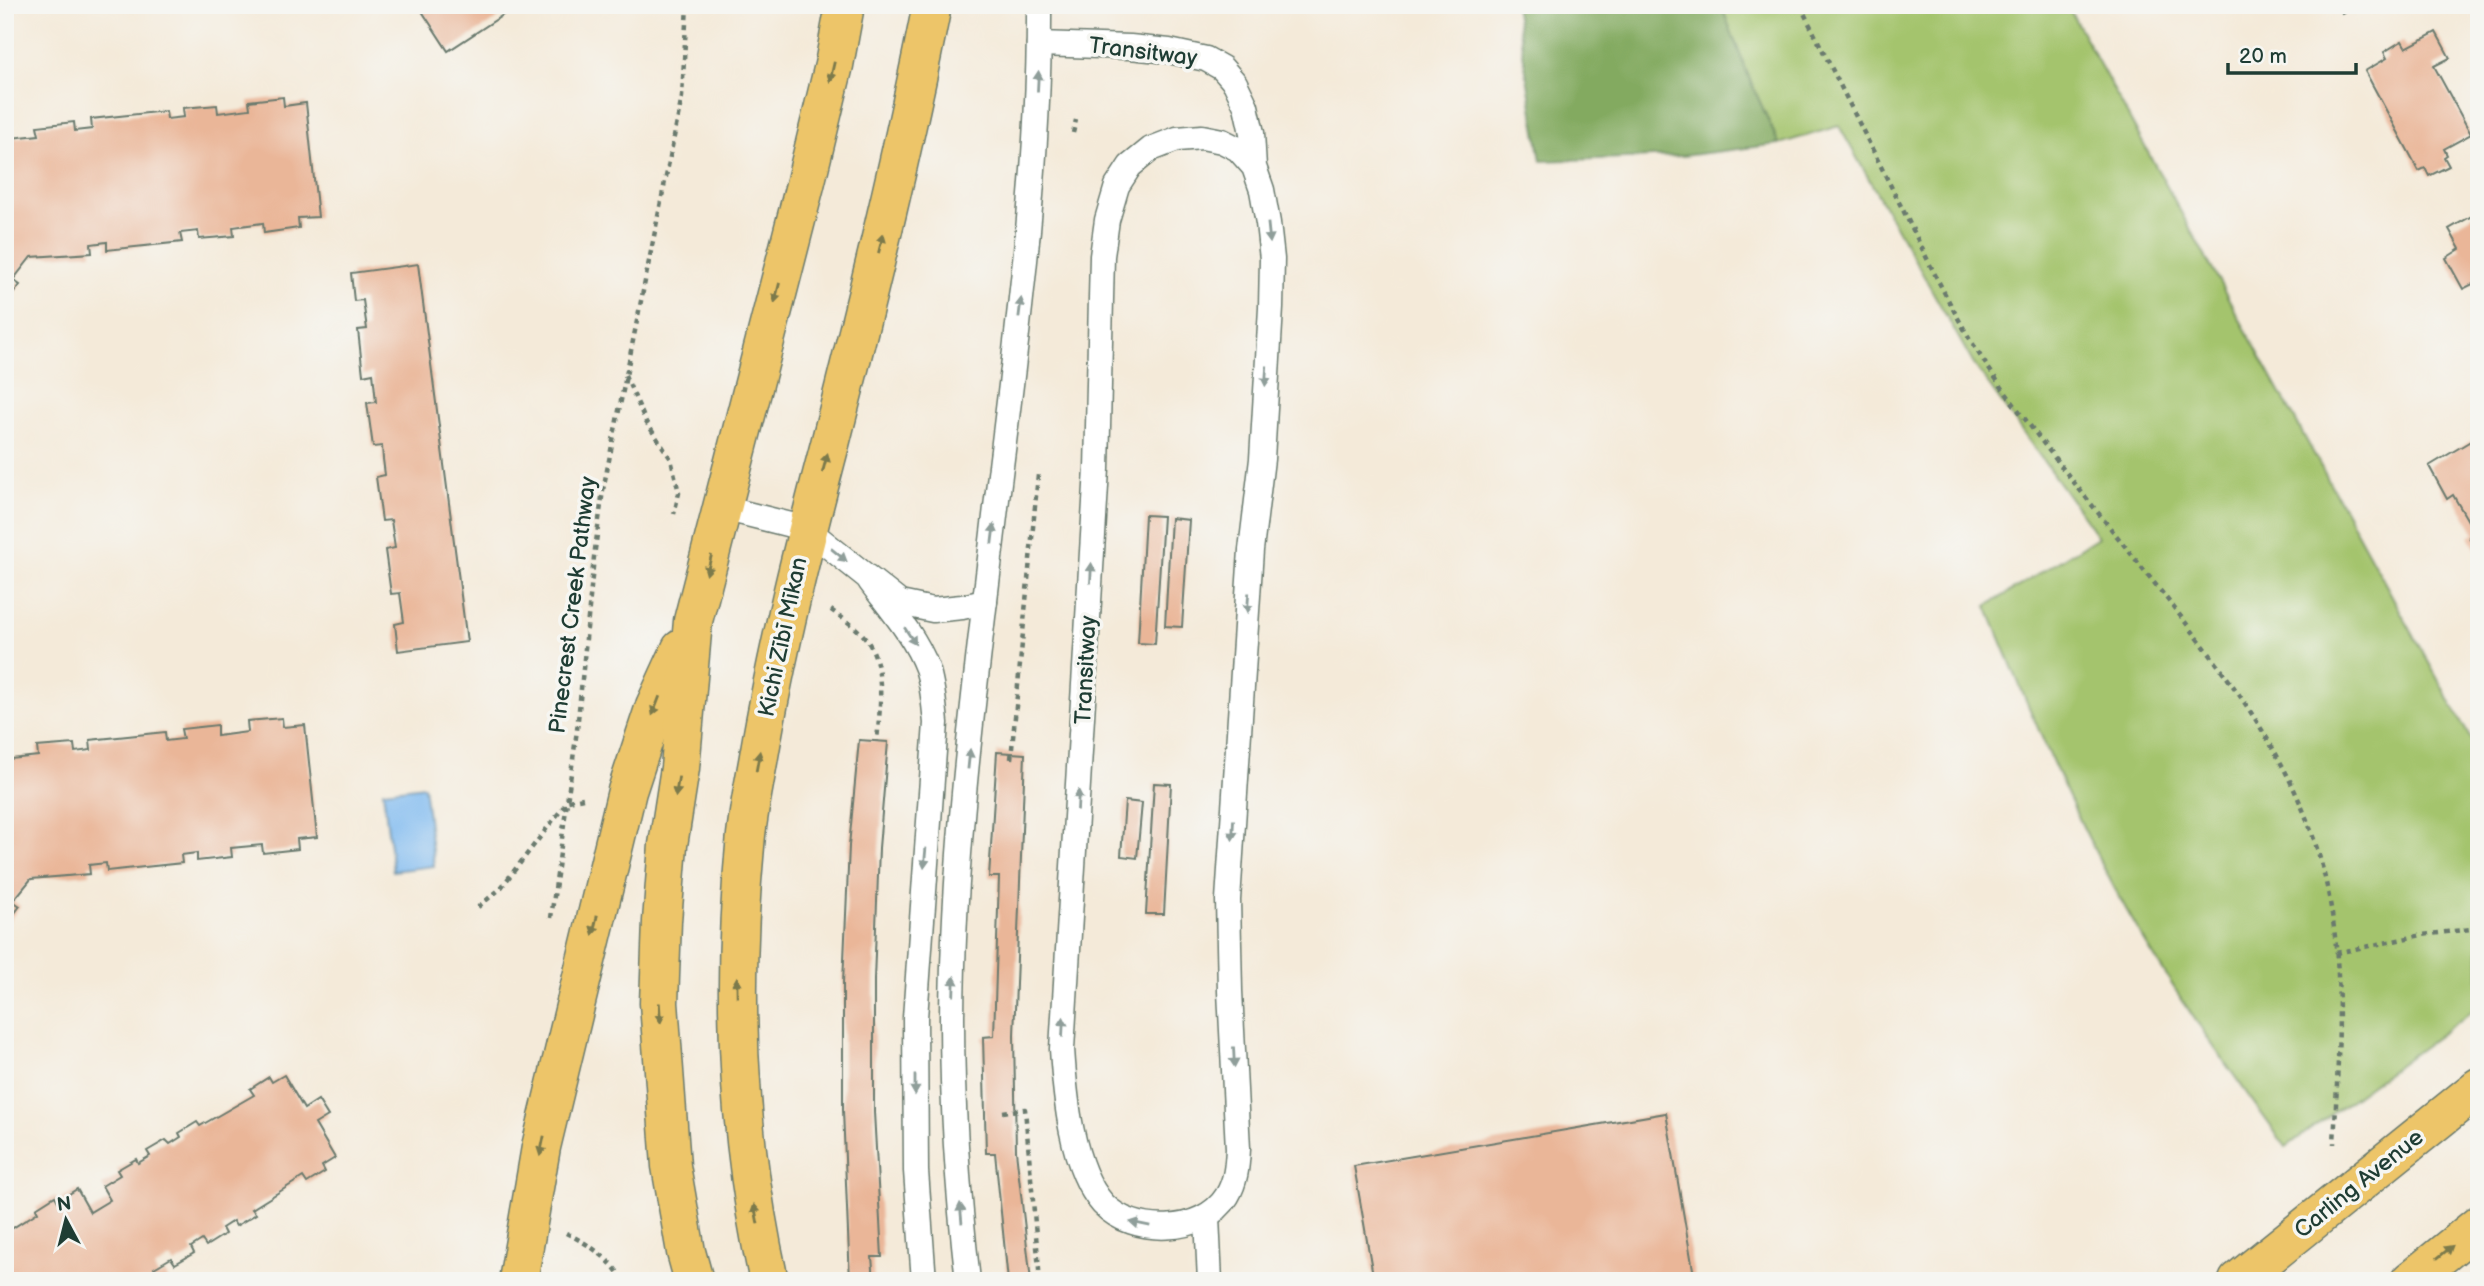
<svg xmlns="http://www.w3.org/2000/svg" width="2484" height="1286" font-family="'Balsamiq Sans',sans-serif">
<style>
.green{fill:#a4c46d;stroke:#628050;stroke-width:2}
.forest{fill:#83aa60;stroke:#51744a;stroke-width:2}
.water{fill:#7eb9f0;stroke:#4e7b92;stroke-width:2}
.building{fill:#eab698}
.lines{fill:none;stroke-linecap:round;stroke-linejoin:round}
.lane-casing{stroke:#6a7a6e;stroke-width:27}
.primary-casing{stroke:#6a7a6e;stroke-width:41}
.highway-casing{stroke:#6a7a6e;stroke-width:41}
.path{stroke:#6a7a6e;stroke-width:4.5;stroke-dasharray:5 5;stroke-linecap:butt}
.lane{stroke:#fff;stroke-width:24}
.primary{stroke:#edc569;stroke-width:38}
.highway{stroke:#edc569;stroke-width:38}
.oneway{fill:#7c7a4c}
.oneway2{fill:#8f9e9a}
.labels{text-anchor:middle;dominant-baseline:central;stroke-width:7;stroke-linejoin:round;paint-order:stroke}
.street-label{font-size:23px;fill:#1f3d34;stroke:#f6f6f2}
</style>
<rect width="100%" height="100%" fill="#f6f6f2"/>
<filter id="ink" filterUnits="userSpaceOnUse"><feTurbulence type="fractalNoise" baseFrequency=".0143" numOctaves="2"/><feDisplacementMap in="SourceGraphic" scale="14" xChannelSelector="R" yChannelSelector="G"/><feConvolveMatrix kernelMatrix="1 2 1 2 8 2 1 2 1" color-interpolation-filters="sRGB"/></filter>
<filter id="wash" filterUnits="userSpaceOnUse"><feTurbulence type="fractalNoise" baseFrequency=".00686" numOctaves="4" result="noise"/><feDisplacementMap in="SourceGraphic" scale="28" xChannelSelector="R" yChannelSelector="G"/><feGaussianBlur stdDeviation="1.57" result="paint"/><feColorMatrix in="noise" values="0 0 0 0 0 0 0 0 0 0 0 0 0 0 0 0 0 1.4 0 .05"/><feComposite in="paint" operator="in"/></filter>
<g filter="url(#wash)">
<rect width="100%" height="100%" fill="#f4ead9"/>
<path class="green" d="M1721,5h346l412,749v252l-193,141c-53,-72 -107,-147 -152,-224 -58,-100 -103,-209 -147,-317l111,-69 -125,-174 -134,-237 -60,18 -29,-64z"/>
<polygon class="forest" points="1515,5 1721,5 1750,80 1779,144 1682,156 1541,161"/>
<polygon class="water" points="424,786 434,866 393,871 383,791"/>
<g id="blocks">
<g class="building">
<polygon points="418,5 518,5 448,51"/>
<polygon points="2338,5 2357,5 2342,13"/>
<polygon points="2372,5 2391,5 2377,13"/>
<polygon points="2436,32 2450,58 2434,66 2471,134 2444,149 2447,155 2444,157 2449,166 2429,176 2425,168 2419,171 2365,71 2387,58 2384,52 2402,41 2406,48"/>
<polygon points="283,97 284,106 306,103 318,217 298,218 299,228 264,233 263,223 233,227 234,236 199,239 198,231 180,233 182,242 107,250 107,242 91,244 92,253 31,257 13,280 20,285 5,304 5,133 11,132 11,138 39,135 37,126 74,122 75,131 92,129 91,119 166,111 167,119 184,117 183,108 217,105 218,113 250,109 249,101"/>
<polygon points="2479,212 2479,281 2463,289 2446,258 2460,249 2449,229"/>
<polygon points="418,264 467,642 398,651 395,624 404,622 400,593 391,594 385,550 395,548 391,520 382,521 376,477 385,475 383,459 382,446 373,447 367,403 376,402 373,373 363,375 358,330 367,329 363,300 354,301 351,273"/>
<polygon points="2479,436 2479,555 2469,537 2475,533 2453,495 2447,499 2429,466"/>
<polygon points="1145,515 1163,516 1155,644 1138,643"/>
<polygon points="1171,518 1189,520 1182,627 1165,626"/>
<polygon points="282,718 283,727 305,725 317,837 297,839 298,849 263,853 262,845 231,848 232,857 197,861 197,853 181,855 182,863 107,871 106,863 89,865 90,874 31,879 13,901 20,906 5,926 5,754 10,754 11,759 38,756 37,747 74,744 75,752 91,750 90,740 165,732 166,741 183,739 181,729 217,725 217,736 248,732 247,721"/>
<polygon points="859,740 888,742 879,848 874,980 874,1112 882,1257 872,1257 874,1281 850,1281 843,1110 843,983 849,846"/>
<polygon points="997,752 1025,754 1014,1035 1016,1151 1031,1281 1008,1281 995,1153 986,1153 983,1037 994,1036 999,877 989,877"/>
<polygon points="1154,783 1171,784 1164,914 1146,914"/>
<polygon points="1125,801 1142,803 1137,858 1121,856"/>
<polygon points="284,1075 304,1109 318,1100 328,1116 315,1124 335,1158 322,1166 325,1172 307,1183 303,1177 252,1209 256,1214 236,1226 233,1221 222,1228 225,1234 206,1246 202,1240 191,1247 194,1253 175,1264 171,1258 154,1268 159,1277 165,1273 169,1281 5,1281 5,1226 8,1231 38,1212 36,1208 55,1196 58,1201 77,1189 90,1212 110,1200 102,1186 120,1175 117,1170 136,1159 138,1163 150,1156 147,1151 166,1140 170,1144 181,1137 179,1133 197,1122 200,1126 254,1095 250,1089 269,1077 272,1082"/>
<polygon points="1666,1113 1695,1281 1374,1281 1354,1166"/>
</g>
</g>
</g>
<g filter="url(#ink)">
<use href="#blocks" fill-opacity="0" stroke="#6a7a6e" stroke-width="2"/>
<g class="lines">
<defs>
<g id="lane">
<path d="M1039,44l91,3 39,4 37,8 16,9 13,15 11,23 6,27 2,34 8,23 6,33 4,36 -1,49 -9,151 -11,91 -23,350 2,91 8,158c-1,17 -2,32 -11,47 -24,39 -94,40 -124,8 -32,-36 -38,-109 -41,-155l35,-580 5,-213 5,-36 10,-34 13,-20 21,-17 26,-10 25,-2 20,4 16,8 16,18"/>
<polyline points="723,508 807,529 900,603 933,610 962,607 985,602"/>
<path d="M870,581c20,27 45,55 57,87 6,18 7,36 9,55l-21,295 1,153 8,110"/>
<polyline points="1207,1217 1210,1281"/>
<path d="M968,1281c-10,-87 -16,-176 -16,-263 1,-173 25,-348 45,-519 20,-164 43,-329 42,-494"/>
</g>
<g id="primary">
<polyline points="2238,1281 2479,1087"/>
<polyline points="2410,1281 2479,1225"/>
</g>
<g id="highway">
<polyline points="518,1281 541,1147 627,791 655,706 681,649"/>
<polyline points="694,1281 686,1252 671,1166 659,1003 662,921 668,845 680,768 693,621 805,185 834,65 845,5"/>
<path d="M769,1281c-32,-144 -38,-289 -24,-435 2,-30 9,-60 14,-90 18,-106 44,-209 71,-312 37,-146 73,-291 102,-439"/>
</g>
</defs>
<use href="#lane" class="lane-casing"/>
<use href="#primary" class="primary-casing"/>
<use href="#highway" class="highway-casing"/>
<g class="path">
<path d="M1800,5c35,70 70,140 105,209 25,50 49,102 80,149 53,78 115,151 174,226 74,93 145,183 169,303 17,82 10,169 6,252"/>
<polyline points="1073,133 1076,120"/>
<polyline points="625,375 646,422 671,459 679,493 674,514"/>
<path d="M831,610c10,7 22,15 31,24 25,27 18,73 15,107"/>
<polyline points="1011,759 1038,475"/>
<polyline points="478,907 500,889 568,801 583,798"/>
<polyline points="551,918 577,730 594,557 603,490 682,97 687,5"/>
<polyline points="2336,953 2422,935 2479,928"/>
<polyline points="1003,1112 1025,1109 1040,1281"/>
<path d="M566,1233c22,11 45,25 57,48"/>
</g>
<use href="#lane" class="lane"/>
<use href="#primary" class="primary"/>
<use href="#highway" class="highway"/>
</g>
<defs><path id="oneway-solid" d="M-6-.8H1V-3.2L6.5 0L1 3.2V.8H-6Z" transform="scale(1.75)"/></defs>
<g class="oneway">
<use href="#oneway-solid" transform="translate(832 72) rotate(103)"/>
<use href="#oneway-solid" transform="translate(881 243) rotate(-76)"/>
<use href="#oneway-solid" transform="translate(777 293) rotate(104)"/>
<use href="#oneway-solid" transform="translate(825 463) rotate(-75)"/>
<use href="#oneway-solid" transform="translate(709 565) rotate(104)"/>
<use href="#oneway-solid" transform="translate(656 706) rotate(111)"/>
<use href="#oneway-solid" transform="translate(758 761) rotate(-80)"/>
<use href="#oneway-solid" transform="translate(677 787) rotate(99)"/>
<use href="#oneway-solid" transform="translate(595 925) rotate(103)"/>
<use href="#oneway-solid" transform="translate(737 987) rotate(-91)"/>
<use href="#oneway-solid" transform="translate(660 1013) rotate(86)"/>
<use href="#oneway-solid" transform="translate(542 1146) rotate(102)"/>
<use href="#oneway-solid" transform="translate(756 1214) rotate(-101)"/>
<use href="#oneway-solid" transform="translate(2445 1252) rotate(-39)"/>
</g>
<g class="oneway2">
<use href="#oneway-solid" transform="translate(1038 81) rotate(-87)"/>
<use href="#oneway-solid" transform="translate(1269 233) rotate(84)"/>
<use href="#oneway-solid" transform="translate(1020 308) rotate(-83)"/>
<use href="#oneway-solid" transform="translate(1266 376) rotate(94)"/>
<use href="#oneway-solid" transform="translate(993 534) rotate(-83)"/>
<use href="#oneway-solid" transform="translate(839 555) rotate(39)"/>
<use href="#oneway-solid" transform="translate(1091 573) rotate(-87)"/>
<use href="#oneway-solid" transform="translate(1248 603) rotate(94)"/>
<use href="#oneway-solid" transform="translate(910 636) rotate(57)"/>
<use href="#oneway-solid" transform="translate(969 759) rotate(-84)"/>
<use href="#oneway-solid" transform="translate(1078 800) rotate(-87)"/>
<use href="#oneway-solid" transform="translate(1233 830) rotate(93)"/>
<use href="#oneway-solid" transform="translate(925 858) rotate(95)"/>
<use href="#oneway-solid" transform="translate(954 986) rotate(-88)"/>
<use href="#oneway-solid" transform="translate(1063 1027) rotate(-87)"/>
<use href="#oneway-solid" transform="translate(1234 1057) rotate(87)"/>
<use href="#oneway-solid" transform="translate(915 1085) rotate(90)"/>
<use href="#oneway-solid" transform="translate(961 1213) rotate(-95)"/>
<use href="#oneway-solid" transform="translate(1140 1224) rotate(-169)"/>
</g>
</g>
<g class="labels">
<g class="street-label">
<text transform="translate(1143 52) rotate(7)">Transitway</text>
<text transform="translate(573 605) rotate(-83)">Pinecrest Creek Pathway</text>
<text transform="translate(783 637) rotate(-78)">Kichi Zībī Mīkan</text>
<text transform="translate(1086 670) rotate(-87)">Transitway</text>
<text transform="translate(2359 1184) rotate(-39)">Carling Avenue</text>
</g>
</g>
<rect width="2484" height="1286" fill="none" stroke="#f6f6f2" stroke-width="28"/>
<g transform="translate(66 1220) rotate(353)" stroke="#f6f6f2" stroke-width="5" paint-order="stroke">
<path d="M0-5L12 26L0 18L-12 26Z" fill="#1f3d34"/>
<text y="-10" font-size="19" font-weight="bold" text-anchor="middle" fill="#1f3d34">N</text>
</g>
<path d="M2228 63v10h128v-10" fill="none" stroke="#1f3d34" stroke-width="3.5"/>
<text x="2239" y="63" font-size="21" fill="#1f3d34" stroke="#f6f6f2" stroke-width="5" paint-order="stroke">20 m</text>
</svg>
